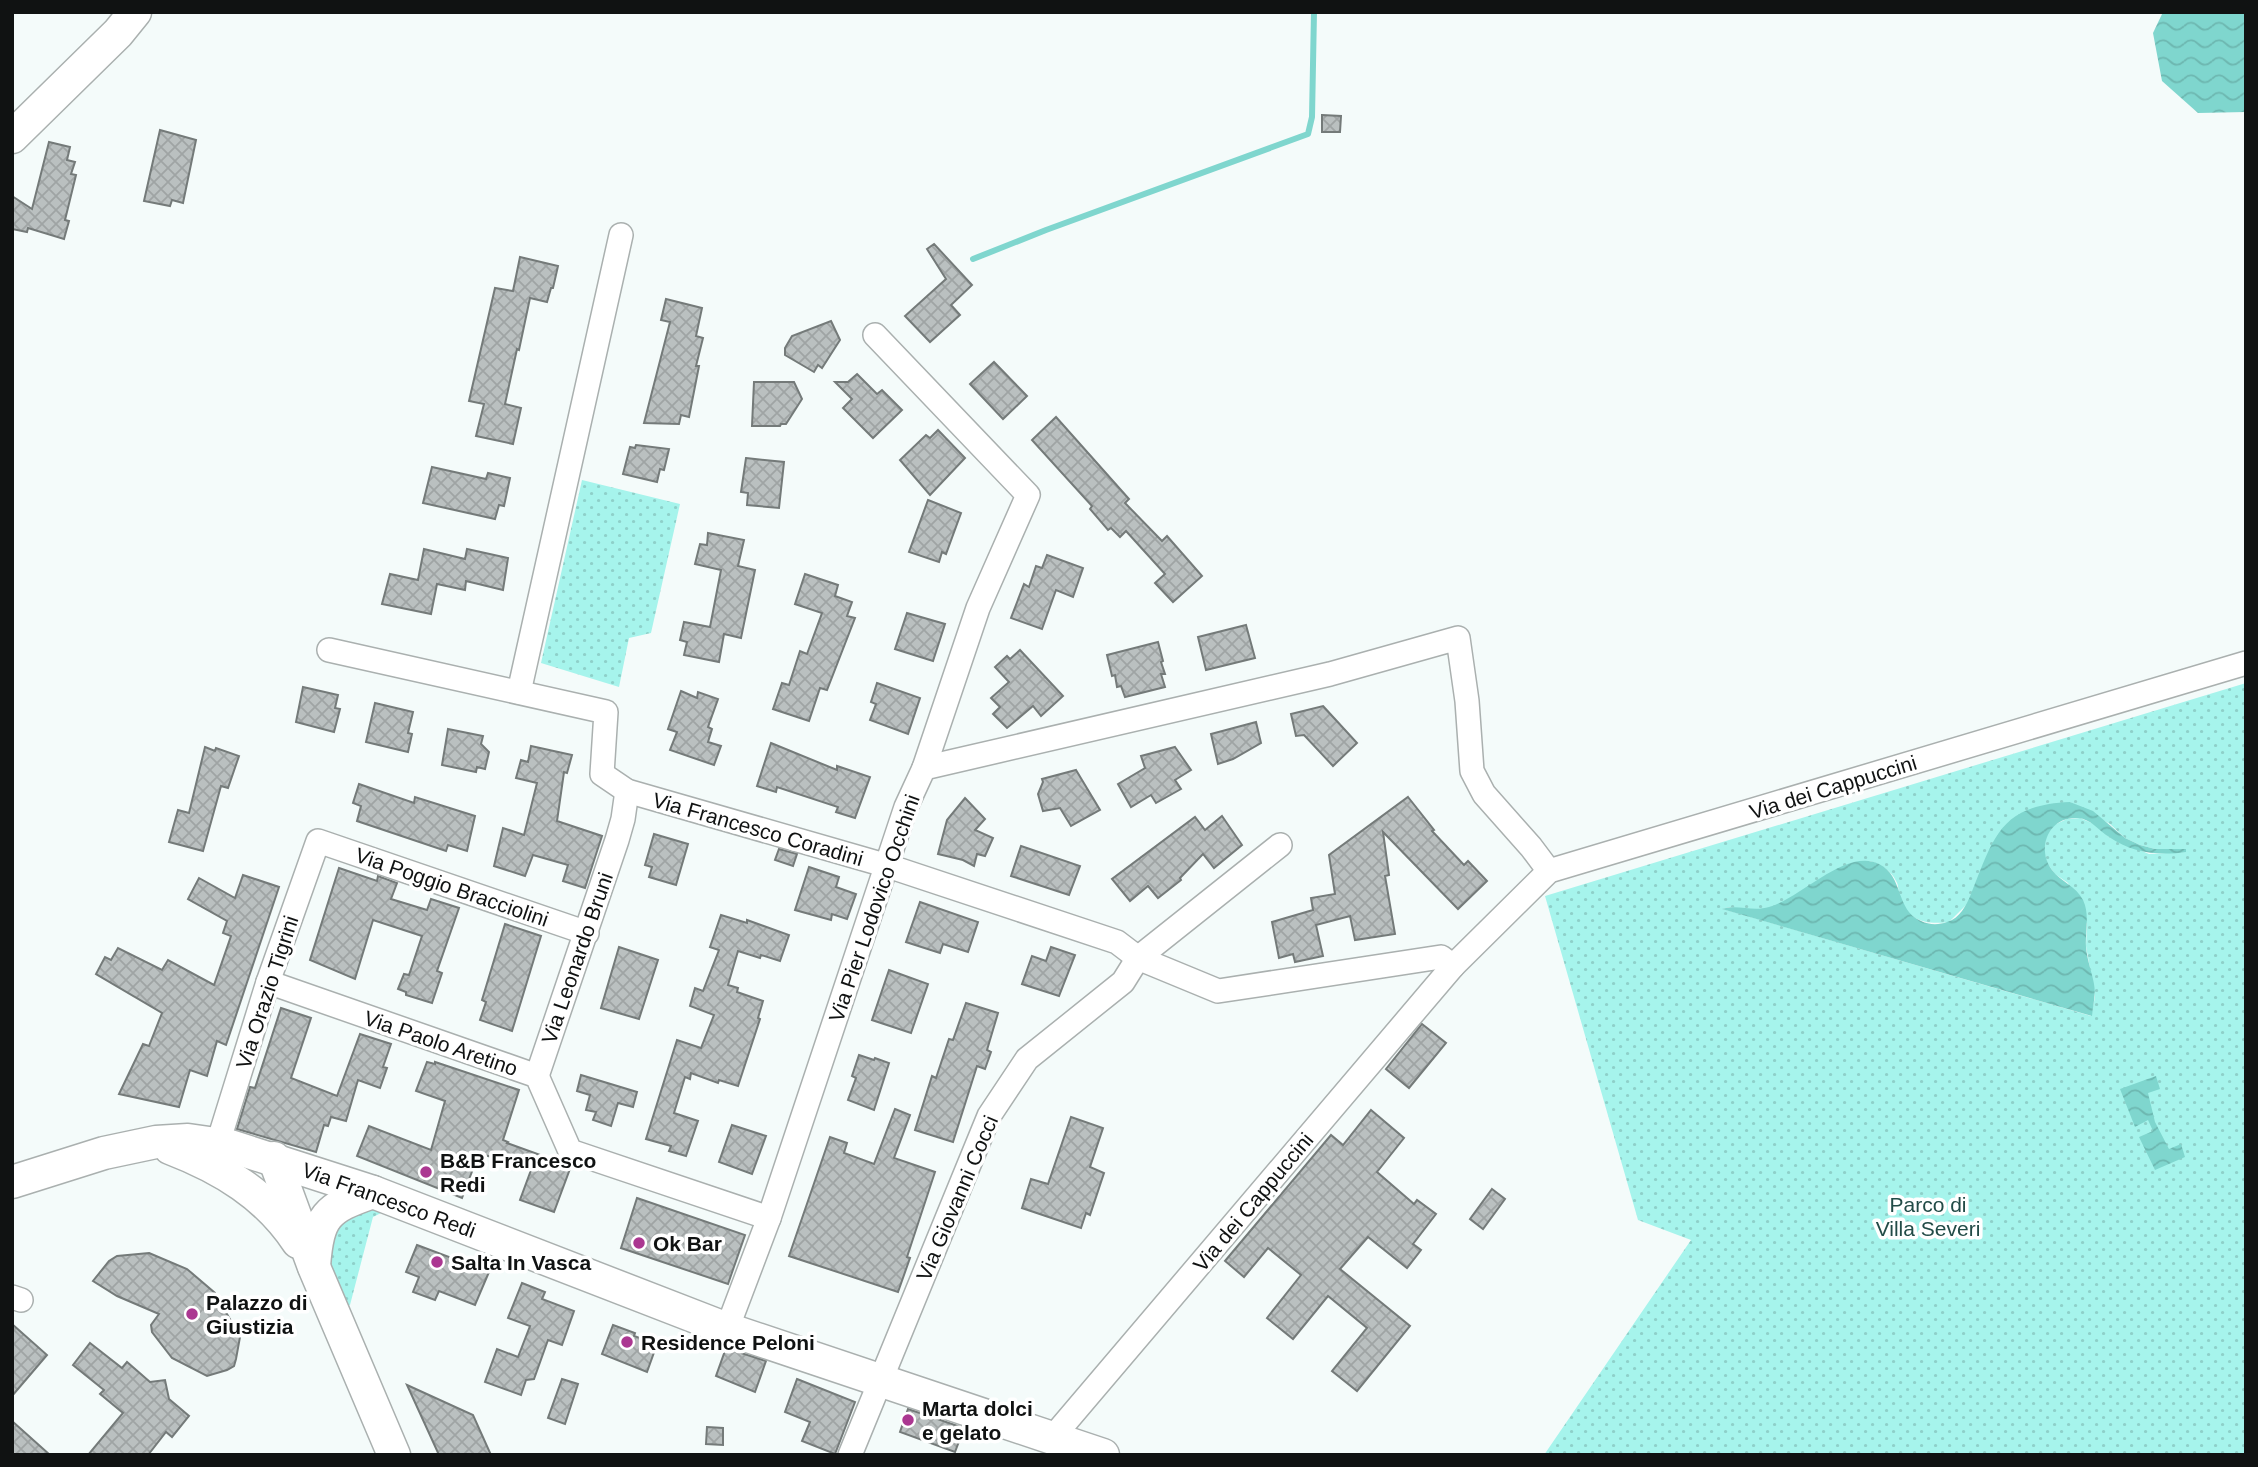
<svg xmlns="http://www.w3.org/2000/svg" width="2258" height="1467" font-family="Arial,sans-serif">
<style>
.grass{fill:url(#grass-dots);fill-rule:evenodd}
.water{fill:url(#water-waves)}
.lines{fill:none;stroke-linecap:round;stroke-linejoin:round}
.stream{stroke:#7fd6ce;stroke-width:6}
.building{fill:url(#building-cross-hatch);stroke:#747a79;stroke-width:2}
.street-casing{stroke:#aab0af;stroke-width:26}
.secondary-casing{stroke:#aab0af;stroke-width:35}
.street{stroke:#fff;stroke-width:23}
.secondary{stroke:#fff;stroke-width:32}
.poi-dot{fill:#ab3791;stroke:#fff;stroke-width:2.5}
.labels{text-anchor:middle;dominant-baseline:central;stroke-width:7;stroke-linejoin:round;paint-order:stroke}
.street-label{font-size:21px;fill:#101212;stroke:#fff}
.poi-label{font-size:21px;font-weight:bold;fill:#101212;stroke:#fff;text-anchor:start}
.park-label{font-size:21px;fill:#224b47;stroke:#fff}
</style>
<defs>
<pattern id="grass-dots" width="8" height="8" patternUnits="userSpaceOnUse" patternTransform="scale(1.75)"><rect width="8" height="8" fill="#a6f4ec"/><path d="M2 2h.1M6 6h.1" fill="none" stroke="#8ed0c9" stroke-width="1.8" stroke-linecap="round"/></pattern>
<pattern id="water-waves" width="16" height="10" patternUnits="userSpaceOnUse" patternTransform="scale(1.75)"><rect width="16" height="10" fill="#7fd6ce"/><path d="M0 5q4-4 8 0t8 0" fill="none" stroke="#6db7b0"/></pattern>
<pattern id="building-cross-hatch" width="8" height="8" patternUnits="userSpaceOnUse" patternTransform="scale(1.75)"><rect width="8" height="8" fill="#bac0c0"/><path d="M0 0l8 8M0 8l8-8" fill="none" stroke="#9fa4a4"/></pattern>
</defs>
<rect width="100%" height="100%" fill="#f4fbfa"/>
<g class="grass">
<polygon points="582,480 680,504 651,633 629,638 619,687 541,663"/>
<path d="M2246,683v772h-702l147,-215 -53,-20 -93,-324zM2070,802l40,22 15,14 15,7 15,4h30l1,3 -37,2 -40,-17 -15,-13 -14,-6 -13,1 -13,6 -8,11 -2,15 3,12 8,11 13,9 19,41 -1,22 9,51 -4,19 -368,-107 6,-2 18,3 18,-1 16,-5 89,-43c10,3 21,9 26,20 3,4 2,11 4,16 7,24 26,28 49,25z"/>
<polygon points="375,1207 383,1212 373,1217 350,1305 343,1308 323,1244 335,1220"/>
</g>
<g class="water">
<polygon points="2163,12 2246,12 2246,112 2198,113 2162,81 2153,33"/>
<path d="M2070,802l23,9 32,27 15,7 15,4h31v3c-27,4 -54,1 -77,-15 -11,-7 -18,-18 -31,-19 -30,-2 -42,31 -26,52 9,12 24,16 31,30 7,14 2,32 3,47 1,13 6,25 8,37 2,11 -1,21 -2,32l-370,-107c15,-5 31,3 47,-2 33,-9 76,-59 110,-43 25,12 16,46 42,57 8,4 18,4 26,1 13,-4 19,-16 24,-28 23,-57 29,-89 99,-92z"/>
<polygon points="2156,1076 2160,1089 2148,1093 2155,1122 2169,1149 2181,1144 2185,1157 2155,1170 2139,1137 2153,1131 2148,1120 2135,1127 2120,1089"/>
</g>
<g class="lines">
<polyline class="stream" points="973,259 1046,230 1308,134 1312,117 1314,12"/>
</g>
<g class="building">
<polygon points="1322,115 1341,116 1340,132 1322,132"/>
<polygon points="160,130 196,140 183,203 172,200 170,206 144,201"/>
<polygon points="49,142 70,147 67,160 75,162 71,174 76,175 65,220 69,221 64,239 28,228 27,232 12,229 12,196 32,209"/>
<polygon points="934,244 972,285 951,305 960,315 930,342 905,316 946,279 927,249"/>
<polygon points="520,257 558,266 553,288 551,288 547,302 530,298 519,350 517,349 505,404 521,408 513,444 476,436 484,404 469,401 495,288 513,291"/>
<polygon points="666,299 702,308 696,336 703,338 696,366 699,366 689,417 681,415 679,424 644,423 670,322 661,320"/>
<polygon points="831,321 840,340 822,368 818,365 814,372 785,355 785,348 792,336"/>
<polygon points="994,362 1027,396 1003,419 970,384"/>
<polygon points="857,374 877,394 882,390 902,410 873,438 843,408 852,399 835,382 848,382"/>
<polygon points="754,382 794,382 802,399 786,424 781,424 780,426 752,426"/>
<polygon points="1056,417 1129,499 1125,503 1162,541 1167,536 1202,576 1173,602 1155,583 1165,574 1126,531 1120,537 1111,528 1108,530 1090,509 1092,506 1032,440"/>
<polygon points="938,430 965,458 930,495 900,460 926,435 930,438"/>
<polygon points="636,445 669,449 664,470 660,469 657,482 623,474 630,447 635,448"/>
<polygon points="746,458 784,462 779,508 747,505 748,493 741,492"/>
<polygon points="432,467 486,479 488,473 510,478 504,506 499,505 495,519 423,503"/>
<polygon points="928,500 961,513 946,554 942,552 939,562 909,552"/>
<polygon points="708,533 744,540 738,566 755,570 741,638 724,634 719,662 684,655 687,642 680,640 684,622 710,627 721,570 695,564 700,544 707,545"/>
<polygon points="424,549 465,559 467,549 508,558 503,590 466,581 465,590 437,584 431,614 382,604 390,574 418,580"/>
<polygon points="1047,555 1083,568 1073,597 1056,590 1042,629 1011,618 1024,584 1029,587 1036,566 1042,568"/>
<polygon points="805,574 838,585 835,596 852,602 847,616 855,618 827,690 820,688 809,721 773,709 782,683 789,685 800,651 807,654 822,613 795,604"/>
<polygon points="907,613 945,624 933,661 895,649"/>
<polygon points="1246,625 1255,658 1206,670 1198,637"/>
<polygon points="1158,642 1163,661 1161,662 1165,674 1161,674 1165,687 1125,697 1121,686 1117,687 1115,675 1112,676 1107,655"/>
<polygon points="1020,650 1063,696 1041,716 1033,706 1007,728 993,714 1000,707 991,698 1009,682 995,667 1007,656 1010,659"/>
<polygon points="877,683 920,698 908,734 870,720 876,704 871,702"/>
<polygon points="303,687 338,695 335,708 340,709 334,732 296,722"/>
<polygon points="681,691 697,698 698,692 718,699 708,727 712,729 708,742 721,746 714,765 670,750 677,732 668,729"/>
<polygon points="375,703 413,712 408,733 412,734 408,752 366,742"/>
<polygon points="1323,706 1357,743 1333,766 1304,735 1296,736 1291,714"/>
<polygon points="1256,722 1261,743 1233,759 1218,764 1211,734"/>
<polygon points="448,729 483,736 481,744 489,752 485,769 477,767 476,772 442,765"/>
<polygon points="771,743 837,770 837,766 870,777 855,818 836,812 838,807 777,787 776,792 757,786"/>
<polygon points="531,746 572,755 567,773 564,772 557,821 602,836 585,888 563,881 568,865 533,855 525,876 494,866 503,828 524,835 537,783 516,778 521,760 528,762"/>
<polygon points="205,747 215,751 216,748 239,756 228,788 221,786 203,851 169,842 178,810 189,813"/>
<polygon points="1175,747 1191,770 1175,780 1181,789 1156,803 1151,795 1131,807 1118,784 1145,768 1141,756"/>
<polygon points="1076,770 1100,810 1071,826 1060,808 1043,811 1038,794 1043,782 1042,779"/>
<polygon points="359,784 414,803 415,797 475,816 467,851 448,845 446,851 357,821 361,806 353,803"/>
<polygon points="1408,797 1434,830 1432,831 1464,865 1468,861 1487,881 1458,909 1383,832 1389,875 1385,876 1395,934 1355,940 1350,916 1316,925 1323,956 1295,962 1293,954 1279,958 1272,922 1313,910 1311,898 1335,894 1329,855"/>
<polygon points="965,798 985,819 975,830 993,838 985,856 977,854 974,866 963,860 938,854 947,820"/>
<polygon points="1222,816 1242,845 1214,868 1203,854 1180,878 1181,880 1158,898 1148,886 1130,901 1112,879 1195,817 1205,830"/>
<polygon points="654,834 688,844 676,885 649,877 652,867 645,865"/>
<polygon points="1021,846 1080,866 1069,895 1011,876"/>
<polygon points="779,849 797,854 793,866 775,860"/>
<polygon points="809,867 839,877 836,887 856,894 847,919 832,914 831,920 795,910"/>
<polygon points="339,868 377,881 378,876 397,883 391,899 427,910 431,899 459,908 437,971 442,973 432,1003 406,995 406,992 398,989 404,974 409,975 422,936 373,920 355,979 310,960"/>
<polygon points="243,875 279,887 226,1045 217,1041 207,1076 190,1070 179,1107 119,1094 143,1044 149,1046 162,1013 96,974 105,957 111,960 118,948 162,970 168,960 214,985 231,936 223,933 227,921 188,899 199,878 235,898"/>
<polygon points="920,902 978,922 968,952 943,944 940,953 906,942"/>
<polygon points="721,915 747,923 747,920 789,935 780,961 761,955 760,958 738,951 728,985 738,988 737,992 763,1001 758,1018 760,1019 738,1086 719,1080 718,1083 691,1073 690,1079 685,1077 674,1113 698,1121 686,1156 669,1151 671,1146 646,1139 677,1040 701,1048 714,1015 690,1006 695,988 703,991 719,950 710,947"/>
<polygon points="505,924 541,936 512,1031 480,1020 486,1002 482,1000"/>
<polygon points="619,947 658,960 639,1019 601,1008"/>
<polygon points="1051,947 1075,955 1059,996 1022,984 1032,956 1046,961"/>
<polygon points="889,970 928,984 911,1033 872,1020"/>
<polygon points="966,1003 998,1013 987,1050 991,1052 985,1069 977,1066 953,1142 915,1130 932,1076 936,1078 949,1039 953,1040"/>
<polygon points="281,1008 311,1018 291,1078 337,1096 360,1034 391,1044 383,1067 387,1068 380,1088 358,1080 346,1121 331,1117 328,1126 324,1125 316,1152 237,1129 250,1087 255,1088"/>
<polygon points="1422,1024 1446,1043 1409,1088 1386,1069"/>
<polygon points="859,1055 874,1060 875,1058 889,1063 874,1110 848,1100 856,1078 852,1076"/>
<polygon points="427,1062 435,1064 435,1062 519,1090 503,1140 508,1142 507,1143 571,1166 554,1212 520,1200 531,1170 479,1153 462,1198 357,1156 369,1126 431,1150 445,1101 416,1091"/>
<polygon points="581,1075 637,1092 633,1107 618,1103 611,1126 593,1120 596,1112 586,1110 590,1095 577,1091"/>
<polygon points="895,1109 910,1115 894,1158 935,1172 907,1257 910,1258 898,1292 789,1256 830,1137 847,1143 844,1153 874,1164"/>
<polygon points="1371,1110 1404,1138 1377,1172 1414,1204 1417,1200 1436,1214 1413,1244 1421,1250 1407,1268 1368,1237 1340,1269 1410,1326 1357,1391 1332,1371 1367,1328 1328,1296 1293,1339 1267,1318 1301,1275 1268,1248 1244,1277 1225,1261 1331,1135 1343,1145"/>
<polygon points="1071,1117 1103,1128 1090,1167 1104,1173 1090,1215 1086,1213 1081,1228 1022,1208 1031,1179 1048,1184"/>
<polygon points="732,1125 766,1136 752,1174 719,1162"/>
<polygon points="1492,1189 1505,1199 1483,1229 1470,1219"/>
<polygon points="637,1198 745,1235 728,1284 621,1248"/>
<polygon points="417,1245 489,1272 475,1305 439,1291 435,1300 413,1292 419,1277 406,1272"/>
<polygon points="149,1253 187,1269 215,1293 240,1337 236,1359 234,1366 227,1370 207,1376 172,1358 152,1332 151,1325 159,1314 117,1296 93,1281 109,1261 117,1256"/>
<polygon points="522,1283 545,1292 542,1299 574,1311 562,1345 548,1340 534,1379 526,1380 521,1395 485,1382 497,1349 518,1357 530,1326 508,1318"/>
<polygon points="12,1324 47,1355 12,1396"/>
<polygon points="613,1325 635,1333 634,1336 657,1344 647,1372 602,1354"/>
<polygon points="90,1343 122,1368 127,1362 150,1382 165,1380 169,1399 189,1416 172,1437 166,1432 148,1455 88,1455 123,1413 100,1394 104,1390 73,1365"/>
<polygon points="726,1348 766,1361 755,1392 716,1376"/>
<polygon points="562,1379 578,1384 565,1424 548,1418"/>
<polygon points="797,1379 855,1402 835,1454 802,1441 810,1422 785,1412"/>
<polygon points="407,1385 473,1415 491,1455 439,1455"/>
<polygon points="908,1409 964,1428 955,1452 900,1432"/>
<polygon points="12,1421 50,1455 12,1455"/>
<polygon points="707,1427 723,1428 723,1445 706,1444"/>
</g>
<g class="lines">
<defs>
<g id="street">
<polyline points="875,335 1028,495 978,608 924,768"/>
<polyline points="329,650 606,712 602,774 627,791 888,866 1117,942 1138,958 1218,991 1441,957 1453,966"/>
<polyline points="519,692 621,235"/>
<polyline points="268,982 537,1076 570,1151 769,1218"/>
<polyline points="537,1076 617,840 623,819 627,791"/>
<polyline points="218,1143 268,982 318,841 587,933"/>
<polyline points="12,1297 21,1300"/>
<polyline points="727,1329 769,1218 906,807 924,768 1330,674 1458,638 1467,701 1472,771 1484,794 1531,847 1549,871"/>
<polyline points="1053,1437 1453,966 1549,871 2246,663"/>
<polyline points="850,1455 989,1116 1027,1059 1123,982 1138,958 1280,845"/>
</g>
<g id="secondary">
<polyline points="12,137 118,33 135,12"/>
<path d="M170,1148c52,20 97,47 128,94"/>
<polyline points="274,1158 314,1267 394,1455"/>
<polyline points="12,1182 104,1153 156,1142 188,1140 230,1146 373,1192 727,1329 1103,1455"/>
<path d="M314,1266c4,-50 12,-58 59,-74"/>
</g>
</defs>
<use href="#street" class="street-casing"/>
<use href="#secondary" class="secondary-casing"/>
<use href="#street" class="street"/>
<use href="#secondary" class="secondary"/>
</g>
<g class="poi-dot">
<circle cx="426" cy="1172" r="7"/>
<circle cx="639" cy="1243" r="7"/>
<circle cx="437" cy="1262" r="7"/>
<circle cx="192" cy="1314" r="7"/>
<circle cx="627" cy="1342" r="7"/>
<circle cx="908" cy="1420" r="7"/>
</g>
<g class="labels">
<g class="street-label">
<text transform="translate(1833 787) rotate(-17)">Via dei Cappuccini</text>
<text transform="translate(758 829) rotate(16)">Via Francesco Coradini</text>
<text transform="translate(452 887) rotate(19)">Via Poggio Bracciolini</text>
<text transform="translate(874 908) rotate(-71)">Via Pier Lodovico Occhini</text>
<text transform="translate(577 958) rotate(-71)">Via Leonardo Bruni</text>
<text transform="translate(267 992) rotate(-72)">Via Orazio Tigrini</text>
<text transform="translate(441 1043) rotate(19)">Via Paolo Aretino</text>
<text transform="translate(957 1198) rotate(-67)">Via Giovanni Cocci</text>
<text transform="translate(389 1200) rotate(20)">Via Francesco Redi</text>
<text transform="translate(1253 1202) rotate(-50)">Via dei Cappuccini</text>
</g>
<g class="poi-label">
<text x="440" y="1160">B&amp;B Francesco<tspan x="440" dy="24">Redi</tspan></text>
<text x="653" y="1243">Ok Bar</text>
<text x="451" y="1262">Salta In Vasca</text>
<text x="206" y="1302">Palazzo di<tspan x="206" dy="24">Giustizia</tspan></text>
<text x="641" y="1342">Residence Peloni</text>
<text x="922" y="1408">Marta dolci<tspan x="922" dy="24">e gelato</tspan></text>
</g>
<g class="park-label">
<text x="1928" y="1204">Parco di<tspan x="1928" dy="24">Villa Severi</tspan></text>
</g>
</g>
<rect width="2258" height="1467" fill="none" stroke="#101212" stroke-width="28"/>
</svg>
